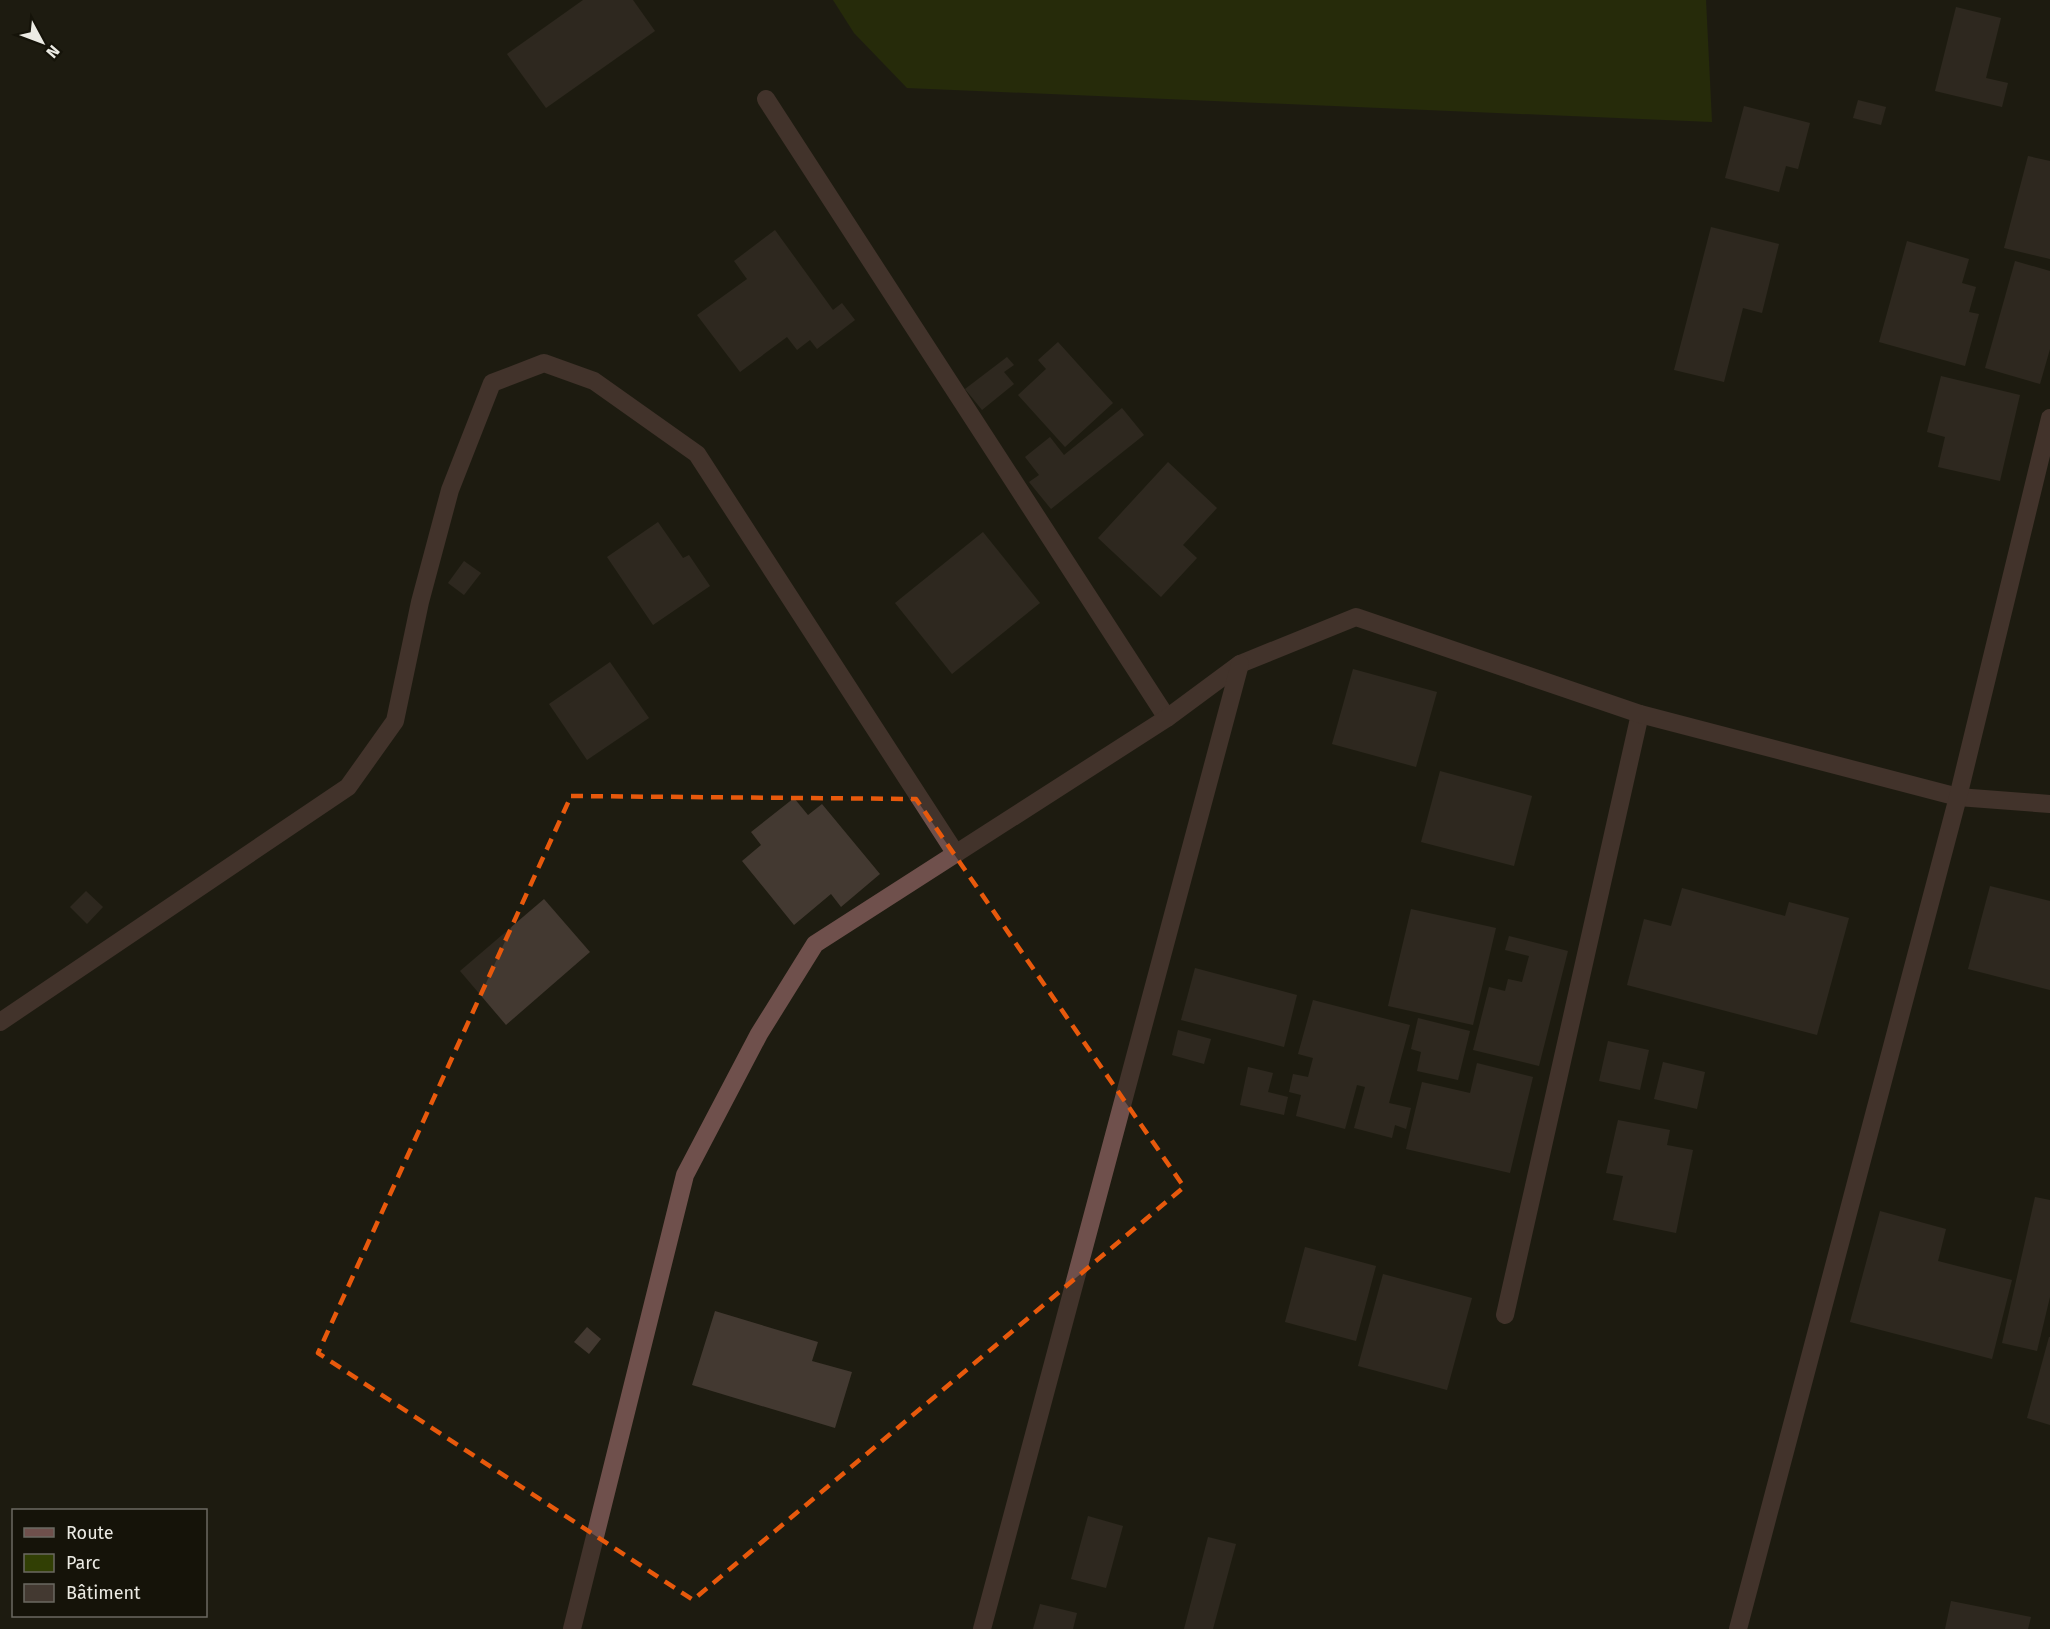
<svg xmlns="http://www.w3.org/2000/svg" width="2050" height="1629" font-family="'Fira Sans',sans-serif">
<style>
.green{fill:#313f04}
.building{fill:#433931}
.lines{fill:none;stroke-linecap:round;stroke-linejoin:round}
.minor{stroke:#6f504c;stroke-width:18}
.marked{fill:none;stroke:#e8590c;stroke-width:4.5;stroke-dasharray:12 8;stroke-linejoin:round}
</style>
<rect width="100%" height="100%" fill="#1e1c11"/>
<polygon class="green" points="833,0 1706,0 1712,122 907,88 854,33"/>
<g class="building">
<polygon points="583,0 633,0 655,31 546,108 507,54"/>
<polygon points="1956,7 2001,18 1986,78 2008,83 2002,107 1935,91"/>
<polygon points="1858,100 1886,107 1881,125 1853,118"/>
<polygon points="1744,106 1810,123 1798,169 1786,166 1779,192 1725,178"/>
<polygon points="2028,156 2050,161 2050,259 2004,248"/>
<polygon points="1711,227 1779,244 1762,313 1743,308 1724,382 1674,370"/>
<polygon points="775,230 833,310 842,303 855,320 817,349 810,340 797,350 787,337 740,372 697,315 747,279 734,261"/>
<polygon points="1907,241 1969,259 1962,283 1976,287 1969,312 1979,314 1965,366 1879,342"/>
<polygon points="2015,261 2050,271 2050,349 2040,384 1985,368"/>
<polygon points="1058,342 1113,403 1065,447 1018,395 1046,369 1038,360"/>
<polygon points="1007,357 1014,365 1004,372 1014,384 982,410 965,389"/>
<polygon points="1941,376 2020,395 2000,481 1938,467 1945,437 1927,432"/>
<polygon points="1122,408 1144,435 1051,509 1029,482 1039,475 1025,457 1050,437 1064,455"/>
<polygon points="1168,462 1217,508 1183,545 1197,558 1161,597 1098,538"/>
<polygon points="658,522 683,558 689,555 710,586 653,625 607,557"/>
<polygon points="983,532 1040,603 952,674 895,603"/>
<polygon points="464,561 481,573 464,595 448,583"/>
<polygon points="610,662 649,718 587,760 549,704"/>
<polygon points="1353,669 1437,692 1416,767 1332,744"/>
<polygon points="1440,771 1532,796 1514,866 1421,842"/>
<polygon points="794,798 808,815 822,804 880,874 841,907 831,894 794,925 742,861 761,845 751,832"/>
<polygon points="1990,886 2050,901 2050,990 1968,969"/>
<polygon points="1682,888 1785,916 1789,902 1849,918 1817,1035 1627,985 1644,919 1671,926"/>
<polygon points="86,891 103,907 87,924 70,907"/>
<polygon points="544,899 590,952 506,1025 460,971"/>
<polygon points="1411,909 1496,928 1473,1025 1388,1006"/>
<polygon points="1509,936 1568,951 1539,1066 1473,1050 1489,987 1505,991 1508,979 1522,982 1529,956 1505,950"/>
<polygon points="1195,968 1297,995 1284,1047 1181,1020"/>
<polygon points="1313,1000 1410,1025 1389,1103 1411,1108 1406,1129 1395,1125 1392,1138 1354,1128 1365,1087 1357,1085 1345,1129 1296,1116 1301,1095 1289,1092 1293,1074 1308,1077 1313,1058 1298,1054"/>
<polygon points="1418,1018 1470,1031 1458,1080 1417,1071 1421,1052 1411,1049"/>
<polygon points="1178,1030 1211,1039 1204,1064 1172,1055"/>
<polygon points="1608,1041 1649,1050 1640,1090 1599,1081"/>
<polygon points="1663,1062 1705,1072 1697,1109 1654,1099"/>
<polygon points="1477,1063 1533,1077 1510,1173 1406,1149 1422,1082 1470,1093"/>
<polygon points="1248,1067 1273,1073 1268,1092 1288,1097 1284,1115 1240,1105"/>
<polygon points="1618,1120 1670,1130 1667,1145 1693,1150 1676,1233 1613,1220 1623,1176 1606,1173"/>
<polygon points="2035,1197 2050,1200 2050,1297 2037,1351 2002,1343"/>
<polygon points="1880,1211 1946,1229 1938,1261 2012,1280 1992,1359 1850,1322"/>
<polygon points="1305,1247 1376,1266 1356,1341 1285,1322"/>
<polygon points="1383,1274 1472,1298 1447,1390 1358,1366"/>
<polygon points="715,1311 818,1342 812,1361 852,1372 835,1428 692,1385"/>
<polygon points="587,1327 601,1339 589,1354 574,1342"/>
<polygon points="2049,1337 2050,1337 2050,1425 2027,1418"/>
<polygon points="1088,1516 1123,1526 1106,1588 1071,1579"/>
<polygon points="1208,1537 1236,1544 1213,1629 1184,1629"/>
<polygon points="1951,1601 2031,1617 2028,1629 1945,1629"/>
<polygon points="1040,1604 1077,1613 1073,1629 1033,1629"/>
</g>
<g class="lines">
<g class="minor">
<polyline points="766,99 1167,718"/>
<polyline points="0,1022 348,787 395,721 420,602 450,490 492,383 544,363 594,381 697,454 956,854"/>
<polyline points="1505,1315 1640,714"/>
<polyline points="572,1629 685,1175 759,1034 815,944 1167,718 1240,664 1356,617 1640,714 1958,797 2050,804"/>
<polyline points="982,1629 1240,664"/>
<polyline points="1738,1629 1958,797 2050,418"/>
</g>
</g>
<path d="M0 0H2050V1629H0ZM571,796l345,3 268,388 -491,413 -375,-247z" fill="#1e1c11" fill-opacity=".55" fill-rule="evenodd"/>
<path class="marked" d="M571,796l345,3 268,388 -491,413 -375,-247z"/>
<rect x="12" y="1509" width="195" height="108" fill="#151309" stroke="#6b6961" stroke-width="1.5"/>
<rect x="24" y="1528" width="30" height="9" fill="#6f504c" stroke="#6b6961" stroke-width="1.5"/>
<text x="66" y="1539" font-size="18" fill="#ecebe4">Route</text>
<rect x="24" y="1554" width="30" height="18" fill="#313f04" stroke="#6b6961" stroke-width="1.5"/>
<text x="66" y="1569" font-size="18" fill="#ecebe4">Parc</text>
<rect x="24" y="1584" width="30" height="18" fill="#433931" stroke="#6b6961" stroke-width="1.5"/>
<text x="66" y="1599" font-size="18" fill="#ecebe4">Bâtiment</text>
<g transform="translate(42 42) rotate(131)" stroke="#151309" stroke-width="4.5" paint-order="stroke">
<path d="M0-4.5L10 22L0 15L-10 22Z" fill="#ecebe4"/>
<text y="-9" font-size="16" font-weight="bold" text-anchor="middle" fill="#ecebe4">N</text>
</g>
</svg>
